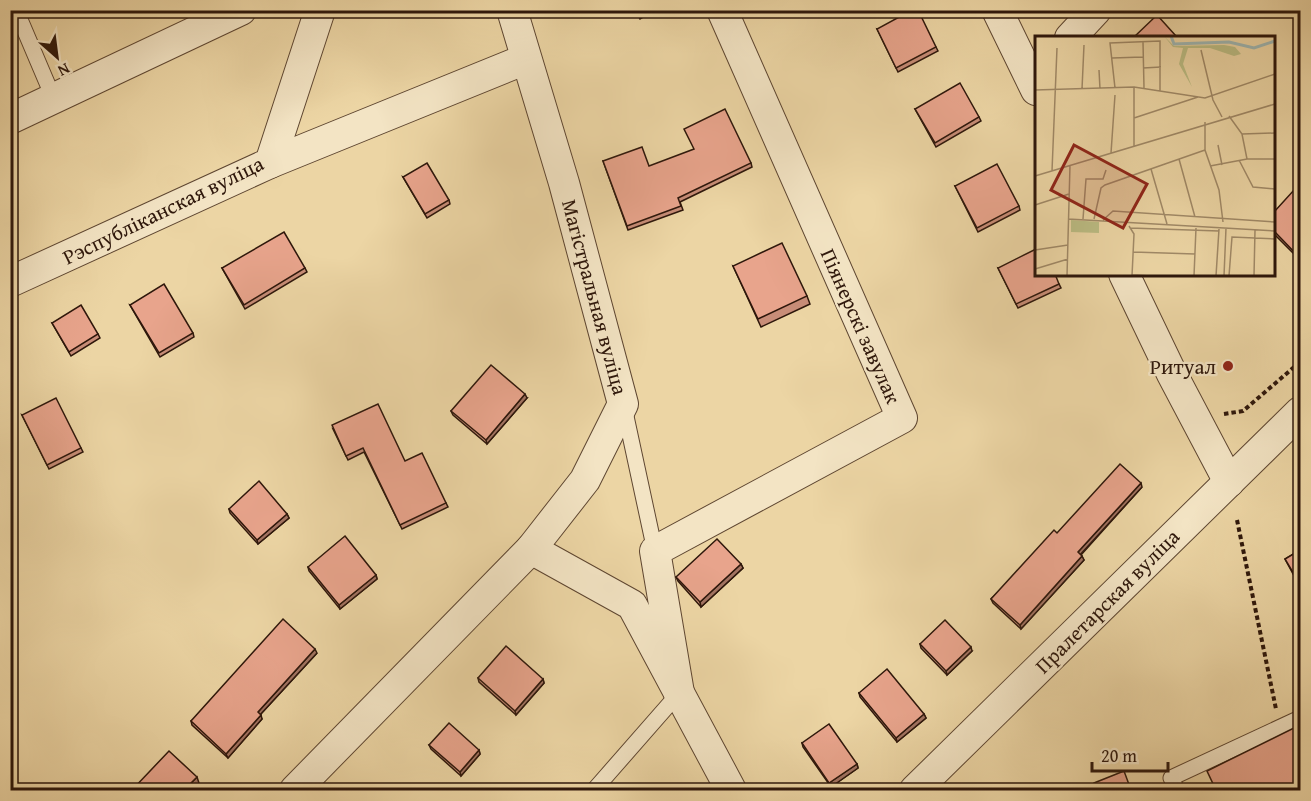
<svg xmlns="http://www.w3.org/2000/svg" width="1311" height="801" font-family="'Gentium Book Plus',serif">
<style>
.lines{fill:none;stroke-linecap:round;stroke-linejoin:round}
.service-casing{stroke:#5e4631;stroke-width:17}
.minor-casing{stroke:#5e4631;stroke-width:32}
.path{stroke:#2e170b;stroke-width:4;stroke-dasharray:4.5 3;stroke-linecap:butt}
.service{stroke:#f3e4c4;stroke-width:15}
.minor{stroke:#f3e4c4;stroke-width:30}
.wall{fill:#c88d78;stroke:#2e170b;stroke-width:1.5}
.shaded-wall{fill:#a27362;stroke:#2e170b;stroke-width:1.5}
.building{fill:#e8a48c;stroke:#2e170b;stroke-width:1.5}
.poi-dot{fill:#8f2418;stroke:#f3e4c4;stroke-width:2}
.labels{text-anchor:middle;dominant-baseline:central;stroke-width:4.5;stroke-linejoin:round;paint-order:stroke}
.street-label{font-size:21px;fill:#2e170b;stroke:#f3e4c4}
.poi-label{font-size:21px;fill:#2e170b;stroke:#f3e4c4;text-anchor:end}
.inset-river{fill:none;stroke:#9eb6b2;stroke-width:3}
.inset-road{fill:none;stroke:#a08967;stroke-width:1.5}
.view{fill:#8f2418;fill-opacity:0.15;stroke:#8f2418;stroke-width:3}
.inset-edge{fill:none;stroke:#2e170b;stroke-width:3}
</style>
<rect width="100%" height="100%" fill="#ecd5a4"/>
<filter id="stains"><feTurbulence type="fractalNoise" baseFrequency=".00333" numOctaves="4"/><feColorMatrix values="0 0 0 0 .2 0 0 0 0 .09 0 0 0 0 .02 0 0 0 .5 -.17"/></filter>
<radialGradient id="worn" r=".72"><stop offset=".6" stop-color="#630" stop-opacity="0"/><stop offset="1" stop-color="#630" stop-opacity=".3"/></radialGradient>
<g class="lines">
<defs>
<g id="service">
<polyline points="16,10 53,97"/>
<polyline points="624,407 655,551"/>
<polyline points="594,790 679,693"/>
<polyline points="1177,790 1171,778 1300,718"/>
</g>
<g id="minor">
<polyline points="997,10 1036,90"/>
<polyline points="1070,38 1096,10"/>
<polyline points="10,119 241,10"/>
<polyline points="270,163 526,59"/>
<polyline points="1124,274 1172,374 1229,482"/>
<polyline points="10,282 270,163 320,10"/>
<polyline points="531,549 632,605 731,790"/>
<polyline points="679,693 655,551 902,418 722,10"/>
<polyline points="295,790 531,549 585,480 623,404 564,183 512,10"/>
<polyline points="915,790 1300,412"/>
</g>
</defs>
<use href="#service" class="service-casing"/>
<use href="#minor" class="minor-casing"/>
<g class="path">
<polyline points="1224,414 1243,411 1300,362"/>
<polyline points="1237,520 1276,709"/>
</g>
<use href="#service" class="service"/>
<use href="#minor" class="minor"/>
</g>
<g class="wall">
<polygon points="635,10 655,10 640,19"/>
<polygon points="877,29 936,47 938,51 898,72"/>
<polygon points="915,109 979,117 981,121 936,147"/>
<polygon points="603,161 649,166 751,163 752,167 680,202 683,210 628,230"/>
<polygon points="403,177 449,200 450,204 427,218"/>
<polygon points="955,186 1019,206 1020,210 978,232"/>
<polygon points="1300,196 1300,260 1274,234 1274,212"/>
<polygon points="733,266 807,296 810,304 761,327"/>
<polygon points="222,268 305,268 307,272 245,309"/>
<polygon points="998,268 1059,284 1061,288 1018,308"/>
<polygon points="130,305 193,333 194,337 160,357"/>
<polygon points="52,323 98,334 100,338 71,356"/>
<polygon points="527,398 487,444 453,415 451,411"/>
<polygon points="22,415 81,448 83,452 49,469"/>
<polygon points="333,429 405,461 446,503 448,507 402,529 364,452 348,460"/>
<polygon points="1142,487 1081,555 1084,560 1021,629 993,603 991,599 1057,533"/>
<polygon points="229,509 287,514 289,518 258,544 230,513"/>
<polygon points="1300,550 1300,584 1299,585 1285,559"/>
<polygon points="741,564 743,568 701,607 678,581 676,577"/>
<polygon points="308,567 376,575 377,579 340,609 309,571"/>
<polygon points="920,644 972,651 947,675 921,648"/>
<polygon points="317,653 260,715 262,719 228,758 192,725 191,721"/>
<polygon points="478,678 543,679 544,683 516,715 479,682"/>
<polygon points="859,693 924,714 926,718 897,742 860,697"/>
<polygon points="802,743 857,764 858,768 831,787 803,747"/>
<polygon points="429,745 479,750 480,754 461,776 431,749"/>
</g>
<g class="shaded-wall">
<polygon points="525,394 527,398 487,444 486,440"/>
<polygon points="1141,483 1142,487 1079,556 1078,552"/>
<polygon points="287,514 289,518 258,544 257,540"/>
<polygon points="1082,556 1084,560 1021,629 1020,625"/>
<polygon points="741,564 743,568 701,607 700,602"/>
<polygon points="376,575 377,579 340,609 339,605"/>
<polygon points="971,647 972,651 947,675 946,671"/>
<polygon points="315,649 317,653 259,716 258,712"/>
<polygon points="543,679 544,683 516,715 515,711"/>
<polygon points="924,714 926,718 897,742 896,738"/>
<polygon points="261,715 262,719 228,758 226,754"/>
<polygon points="479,750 480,754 461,776 460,772"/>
<polygon points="857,764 858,768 831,787 829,783"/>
<polygon points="197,777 199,783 193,790 184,790"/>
</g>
<g class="building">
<polygon points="636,10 646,10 638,15"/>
<polygon points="912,10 918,10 936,47 896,68 877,29"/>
<polygon points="1157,15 1176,36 1174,38 1133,38"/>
<polygon points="960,83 979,117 935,143 915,109"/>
<polygon points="725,109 751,163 678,198 681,206 627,226 603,161 642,147 649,166 694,149 684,129"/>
<polygon points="427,163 449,200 425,214 403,177"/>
<polygon points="997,164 1019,206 977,228 955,186"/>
<polygon points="1294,190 1300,196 1300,258 1274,231 1274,212"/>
<polygon points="284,232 305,268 244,305 222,268"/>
<polygon points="782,243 807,296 758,319 733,266"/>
<polygon points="1036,249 1036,274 1055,274 1059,284 1016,304 998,268"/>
<polygon points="164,284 193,333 159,353 130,305"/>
<polygon points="81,305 98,334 69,352 52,323"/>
<polygon points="491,365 525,394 486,440 451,411"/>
<polygon points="56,398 81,448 47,465 22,415"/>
<polygon points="378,404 405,461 422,453 446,503 400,525 363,448 346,456 332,425"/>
<polygon points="1120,464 1141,483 1078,552 1082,556 1020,625 991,599 1054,530 1057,533"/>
<polygon points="259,481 287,514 257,540 229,509"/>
<polygon points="345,536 376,575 339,605 308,567"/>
<polygon points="717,539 741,564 700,602 676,577"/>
<polygon points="1300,550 1300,579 1298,581 1285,559"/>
<polygon points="283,619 315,649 258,712 261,715 226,754 191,721"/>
<polygon points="945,620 971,647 946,671 920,644"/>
<polygon points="506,646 543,679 515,711 478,678"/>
<polygon points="887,669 924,714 896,738 859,693"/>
<polygon points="449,723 479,750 460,772 429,745"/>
<polygon points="829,724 857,764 829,783 802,743"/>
<polygon points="1300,725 1300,790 1216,790 1207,771"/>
<polygon points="169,751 197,777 184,790 132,790"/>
<polygon points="1124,771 1131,790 1097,790 1094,783"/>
</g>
<circle class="poi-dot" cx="1228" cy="366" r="6"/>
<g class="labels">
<g class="street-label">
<text transform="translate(163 210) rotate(-26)">Рэспубліканская вуліца</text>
<text transform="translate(595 297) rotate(75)">Магістральная вуліца</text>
<text transform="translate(861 326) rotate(66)">Піянерскі завулак</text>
<text transform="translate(1107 601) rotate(-45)">Пралетарская вуліца</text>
</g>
<g class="poi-label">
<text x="1216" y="366">Ритуал</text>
</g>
</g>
<g transform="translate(1035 36)">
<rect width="240" height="240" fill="#ecd5a4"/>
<path d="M129,0l10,10 50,-1 11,2 6,7 -7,2 -24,-8h-22l-5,16 9,23 -13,-23 4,-16 -10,-1zM36,184l28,2v11l-28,-1z" fill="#bbbc83"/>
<path class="inset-river" d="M136,0l3,8 55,-2 25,6 21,-7"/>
<path class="inset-road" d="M108,6l1,46M166,14l12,50 9,17M77,22l31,-1M108,32l18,-1M64,34l1,19M99,51v59M80,52l-5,-45 50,-2v50M47,53l2,-44M0,54l99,-3 71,11 70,-24M194,80l13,18 5,25M99,82l64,-21M170,86v28l14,40 4,32M207,98l33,-1M183,109l4,20M76,117l4,-58M144,123l16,58M204,124l14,27 22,2M175,130l37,-7h28M116,133l16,55M17,135l5,-123M0,140l240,-72M0,169l34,-11M33,183l207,12M48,183l3,-40h17l3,-9M59,183l7,-31 4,-3 100,-35M68,184l10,-9 162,11M94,190l5,8 -2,42M95,192l89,3M0,214l33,-5M98,216l62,2M0,233l33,-10M97,239l20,1M32,240l3,-111M159,240l2,-48M181,240l3,-47M189,240l2,-48M194,240l3,-39 43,2M219,240l1,-46"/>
<path class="view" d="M39,109l73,39 -24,44 -72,-38z"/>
<rect width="240" height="240" class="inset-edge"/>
</g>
<rect width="1311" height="801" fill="none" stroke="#ecd5a4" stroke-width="36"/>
<rect x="12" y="12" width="1287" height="777" fill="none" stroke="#2e170b" stroke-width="3"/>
<rect x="18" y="18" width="1275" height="765" fill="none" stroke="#2e170b" stroke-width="1.5"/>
<g transform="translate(57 57) rotate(152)" stroke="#f3e4c4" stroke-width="4.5" paint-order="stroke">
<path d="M0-4.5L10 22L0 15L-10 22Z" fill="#2e170b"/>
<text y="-9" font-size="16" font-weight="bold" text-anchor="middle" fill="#2e170b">N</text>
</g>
<path d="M1092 762v9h76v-9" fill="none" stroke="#2e170b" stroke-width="3"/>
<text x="1101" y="762" font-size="18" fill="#2e170b" stroke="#f3e4c4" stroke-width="4.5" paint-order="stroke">20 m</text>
<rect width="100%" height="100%" filter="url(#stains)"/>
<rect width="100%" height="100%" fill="url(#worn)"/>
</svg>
